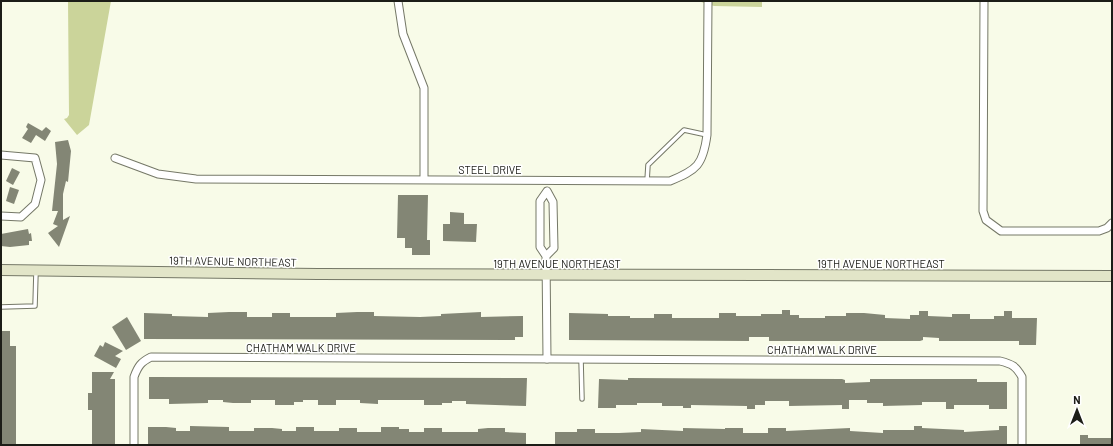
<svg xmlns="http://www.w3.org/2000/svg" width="1113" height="446" font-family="Barlow,sans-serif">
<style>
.green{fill:#cbd49a}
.building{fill:#838675}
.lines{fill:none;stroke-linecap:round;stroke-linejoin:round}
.lane-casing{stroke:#757867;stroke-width:5.5}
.street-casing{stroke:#757867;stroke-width:9}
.secondary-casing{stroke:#757867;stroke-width:12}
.lane{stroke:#fff;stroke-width:3.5}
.street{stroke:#fff;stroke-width:7}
.secondary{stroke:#e2e5c8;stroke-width:10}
.labels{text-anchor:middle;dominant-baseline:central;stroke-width:3;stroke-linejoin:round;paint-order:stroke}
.street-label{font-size:11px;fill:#1c1d17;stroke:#fff}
</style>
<rect width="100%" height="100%" fill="#f8fbe8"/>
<g class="green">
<polygon points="68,1 111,1 89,125 77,135 64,119 67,118 69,115"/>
<polygon points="698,1 762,1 762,7 714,6"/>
</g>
<g class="building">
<polygon points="28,123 42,131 46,127 51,131 45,141 36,135 31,143 22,138 28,129 26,127"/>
<polygon points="68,140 71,151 68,182 66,181 63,194 63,220 70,216 59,247 48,233 58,226 53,224 58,211 52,211 57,164 55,142"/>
<polygon points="12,168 20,172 13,185 6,181"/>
<polygon points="10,187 19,190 14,204 6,201"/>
<polygon points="398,195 428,195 427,240 430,240 430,255 412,255 412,248 405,248 405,238 397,238"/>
<polygon points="450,212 464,213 464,224 477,224 476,242 443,241 443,224 450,224"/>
<polygon points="28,229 29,234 31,233 32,241 29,241 29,245 10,247 1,246 1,234"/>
<polygon points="782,310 790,310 790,315 799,315 799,318 825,318 825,316 846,316 846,313 864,313 885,315 885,318 910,319 910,315 919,315 919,311 928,311 928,316 952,317 952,314 970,314 970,319 994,319 994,316 1004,316 1004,311 1012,311 1012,318 1037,318 1036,345 1019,345 1019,341 939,341 939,338 923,337 923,340 920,341 769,341 769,337 749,337 749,341 569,340 569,313 608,314 608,316 630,316 630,318 654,318 654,314 672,314 672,318 719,318 719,313 736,313 736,316 761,316 761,314 782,314"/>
<polygon points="229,312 247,312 247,317 272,317 272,313 290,313 290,317 336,317 336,313 357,312 374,312 374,316 420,317 441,316 441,314 481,312 481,317 523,316 523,337 515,337 515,340 144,339 144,313 172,314 172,316 208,317 208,313"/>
<polygon points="127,317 141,341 126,350 112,327"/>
<polygon points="1,331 10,331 10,346 16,346 16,445 1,445"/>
<polygon points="105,342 123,351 115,356 121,359 116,368 94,356 100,345 103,347"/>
<polygon points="92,372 114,372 110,379 115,379 115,445 92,445 92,410 88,410 88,393 92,393"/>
<polygon points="149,377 527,378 526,406 466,404 466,401 452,401 452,403 442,403 442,405 424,405 424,400 378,400 378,404 360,403 360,400 336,400 336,405 318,405 318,400 303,400 303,402 294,402 294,405 275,405 275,400 251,400 251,403 233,403 223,402 223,400 208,400 208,403 169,404 169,399 149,399"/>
<polygon points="628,378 842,379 845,380 845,383 870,382 870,379 977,379 977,382 1007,382 1007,409 989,409 989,405 954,405 954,409 946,409 946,402 922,402 922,405 883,406 883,403 867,403 867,400 849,400 849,409 842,409 842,405 789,406 789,401 765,401 765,405 755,405 755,409 747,409 747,406 691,405 691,408 683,408 683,406 662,406 662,403 637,403 637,405 616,405 616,408 598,408 599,379 628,380"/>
<polygon points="190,426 229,427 229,431 254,431 254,428 272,428 282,429 282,431 296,431 296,427 314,427 314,431 339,431 339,428 357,428 357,432 381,432 381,427 399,427 399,429 409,429 409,432 424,432 424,428 442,428 442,432 478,432 478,429 488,428 505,428 505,432 526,433 526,445 148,445 148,427 166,427 176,428 176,431 190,431"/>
<polygon points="914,426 922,426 922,428 964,430 964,432 999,430 999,426 1007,426 1007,445 555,445 555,432 577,432 577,429 595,429 595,433 619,433 641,432 641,429 683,431 683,428 725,429 725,428 743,428 743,433 768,433 768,428 786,428 786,431 850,428 850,431 883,433 883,430 914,430"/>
<polygon points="1080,435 1088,435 1088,438 1112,438 1112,445 1080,445"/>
</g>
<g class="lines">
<defs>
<g id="lane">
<polyline points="647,181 648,165 684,130 707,135"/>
<polyline points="1,307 35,306 36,272"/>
<polyline points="581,359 582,399"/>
</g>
<g id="street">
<polyline points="398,1 403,34 424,88 424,179"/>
<polyline points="984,1 983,211 986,220 1001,231 1099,231 1107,228 1112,223"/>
<polyline points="1,155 35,158 41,180 35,204 21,217 1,216"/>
<path d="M115,158l43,16 38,5 474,2c27,-11 33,-16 37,-46l1,-134"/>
<polyline points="546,256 554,248 553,202 547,191 540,201 540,247 546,256 547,359"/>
<path d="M134,445v-68c4,-11 7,-15 17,-20l849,4c12,3 16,5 22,16v68"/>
</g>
<polyline id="secondary" points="1,270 318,274 1112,276"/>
</defs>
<use href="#lane" class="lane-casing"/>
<use href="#street" class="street-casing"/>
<use href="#secondary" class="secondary-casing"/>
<use href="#lane" class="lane"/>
<use href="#street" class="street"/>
<use href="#secondary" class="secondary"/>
</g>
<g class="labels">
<g class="street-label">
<text x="490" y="169">STEEL DRIVE</text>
<text transform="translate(233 261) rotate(1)">19TH AVENUE NORTHEAST</text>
<text x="557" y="263">19TH AVENUE NORTHEAST</text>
<text x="881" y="263">19TH AVENUE NORTHEAST</text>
<text x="301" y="347">CHATHAM WALK DRIVE</text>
<text x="822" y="349">CHATHAM WALK DRIVE</text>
</g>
</g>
<rect width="1113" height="446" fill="none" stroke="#1c1d17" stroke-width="4"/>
<g transform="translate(1077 410)" stroke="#ffffff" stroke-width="3" paint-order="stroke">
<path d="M0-3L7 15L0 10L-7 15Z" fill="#1c1d17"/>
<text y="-6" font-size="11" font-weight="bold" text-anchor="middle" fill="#1c1d17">N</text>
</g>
</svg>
